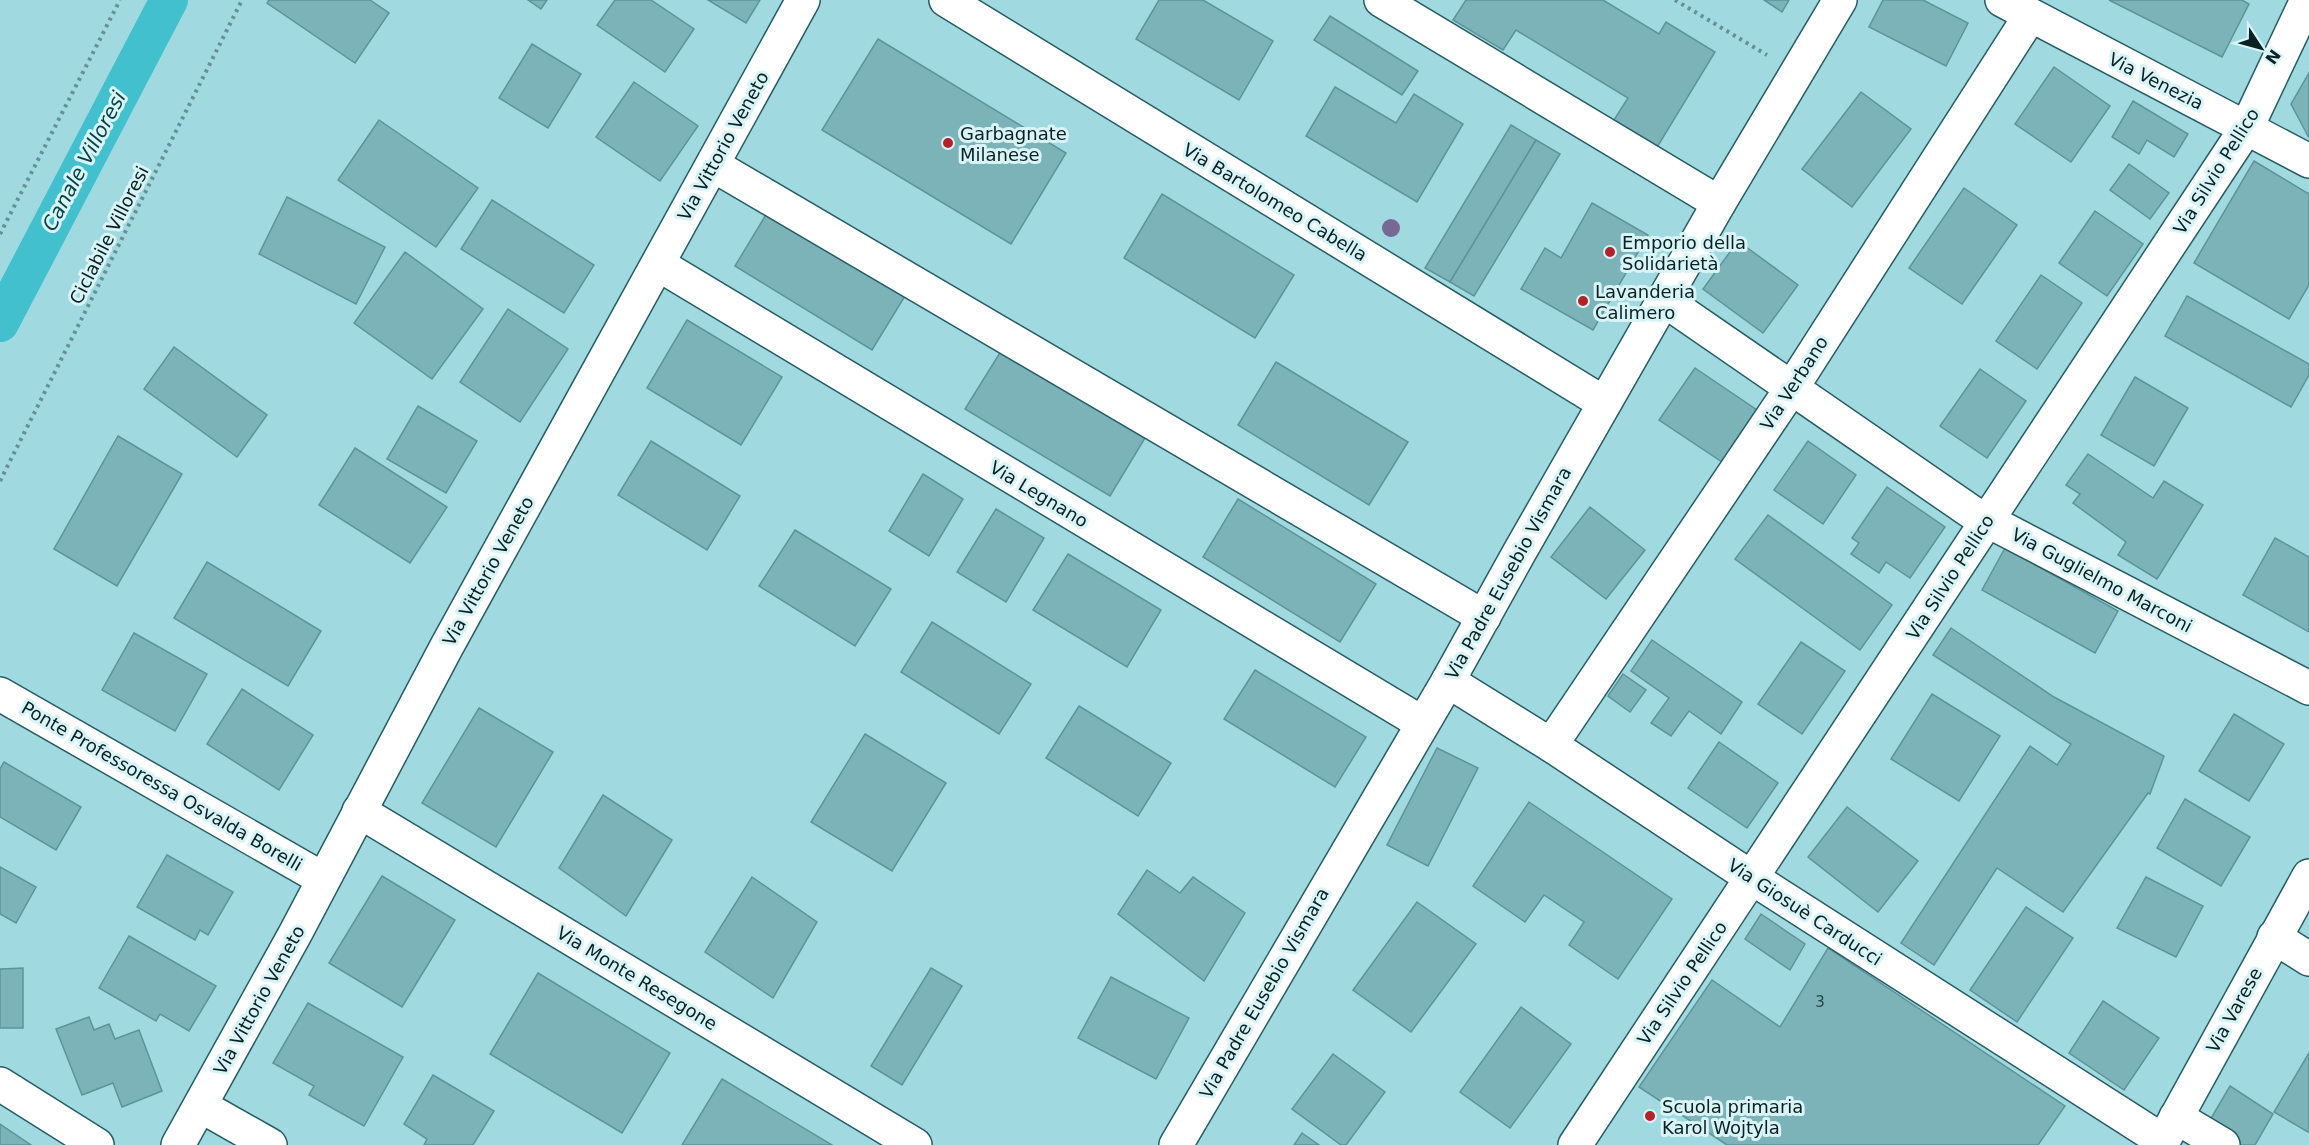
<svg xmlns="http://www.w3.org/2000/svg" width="2309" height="1145" font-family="'DejaVu Sans',sans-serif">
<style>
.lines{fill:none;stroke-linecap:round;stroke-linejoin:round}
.canal{stroke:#42c0cd;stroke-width:38}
.building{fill:#7cb3b9;stroke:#5d949a;stroke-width:1.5}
.minor-casing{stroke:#265d63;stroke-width:36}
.path{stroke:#659095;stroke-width:4;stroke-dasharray:3 4.5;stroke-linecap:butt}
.minor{stroke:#fff;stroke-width:33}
.tree{fill:#776896}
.poi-dot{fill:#b32229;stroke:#d8f4f7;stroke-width:2}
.labels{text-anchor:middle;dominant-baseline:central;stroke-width:6;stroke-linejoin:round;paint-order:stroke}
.number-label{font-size:15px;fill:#264648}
.street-label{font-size:18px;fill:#0a2123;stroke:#d8f4f7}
.poi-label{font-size:18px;fill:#0a2123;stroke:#d8f4f7;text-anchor:start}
.water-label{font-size:20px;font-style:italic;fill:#084248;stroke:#d8f4f7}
</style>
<rect width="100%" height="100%" fill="#a0d9df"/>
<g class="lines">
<polyline class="canal" points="0,323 169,0"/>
</g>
<g class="building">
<polygon points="269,0 370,0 389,13 355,63 267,3"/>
<polygon points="528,0 547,0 541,9"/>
<polygon points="615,0 651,0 694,29 665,72 597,25"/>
<polygon points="708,0 760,0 746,23"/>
<polygon points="1159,0 1203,0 1273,41 1239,100 1136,39"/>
<polygon points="1466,0 1603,0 1659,34 1666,22 1715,52 1656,149 1612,123 1628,98 1516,30 1503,50 1453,20"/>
<polygon points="1764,0 1789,0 1782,12"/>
<polygon points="1883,0 1923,0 1968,23 1946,66 1869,27"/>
<polygon points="2109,0 2242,0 2249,4 2222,57"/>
<polygon points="1330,16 1418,71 1402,95 1314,40"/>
<polygon points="878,39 1066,153 1011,244 822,130"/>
<polygon points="532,44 581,74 548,128 499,98"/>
<polygon points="2054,67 2110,106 2071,162 2015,124"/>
<polygon points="2309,73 2309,138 2291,104"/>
<polygon points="634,82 698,126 660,181 596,137"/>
<polygon points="1335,87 1396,123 1414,94 1463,124 1417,202 1306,136"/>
<polygon points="1861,92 1911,129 1852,207 1802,169"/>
<polygon points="2133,101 2188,134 2174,157 2147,140 2139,154 2112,137"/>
<polygon points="379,120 478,188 436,247 338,180"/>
<polygon points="1511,125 1536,140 1450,282 1425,268"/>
<polygon points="1536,140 1560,154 1474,296 1450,282"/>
<polygon points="2254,161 2309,194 2309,285 2289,319 2194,263"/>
<polygon points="2129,164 2169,193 2150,219 2110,190"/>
<polygon points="1964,188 2017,225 1962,304 1909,268"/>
<polygon points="1162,194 1294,275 1255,338 1124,258"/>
<polygon points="287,197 385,247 356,304 259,254"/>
<polygon points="492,200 594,265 564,313 461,249"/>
<polygon points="1592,203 1648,235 1593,330 1521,289 1545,248 1561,258"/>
<polygon points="2095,211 2143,244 2107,296 2059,263"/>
<polygon points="767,213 905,296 872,350 735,266"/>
<polygon points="1738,241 1798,285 1763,333 1703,289"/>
<polygon points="405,252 483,309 432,379 354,323"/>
<polygon points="2041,275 2082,303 2037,369 1996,341"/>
<polygon points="2187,296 2309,364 2309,375 2291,407 2165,336"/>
<polygon points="508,309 568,349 520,422 460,382"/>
<polygon points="687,320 782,377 741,445 647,388"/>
<polygon points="174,347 267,415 237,457 144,389"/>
<polygon points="1001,351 1145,438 1110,496 965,409"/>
<polygon points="1276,362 1408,442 1369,505 1238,425"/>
<polygon points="1695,368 1757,410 1722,462 1659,420"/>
<polygon points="1980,369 2026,401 1987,458 1940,426"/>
<polygon points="2135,377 2188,408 2154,466 2101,435"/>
<polygon points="418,406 477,441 446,493 387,459"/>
<polygon points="118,436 182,474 117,586 54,549"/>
<polygon points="651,441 740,496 707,550 618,495"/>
<polygon points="1808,441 1856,475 1823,524 1774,490"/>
<polygon points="355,448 447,507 410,563 319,505"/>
<polygon points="2088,454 2153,498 2164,481 2203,505 2157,579 2118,555 2126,542 2073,503 2080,494 2066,485"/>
<polygon points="923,474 963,499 929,556 889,531"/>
<polygon points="1887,487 1945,527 1910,578 1886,562 1879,573 1851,554 1859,543 1852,538"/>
<polygon points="1238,499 1376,584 1340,642 1203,557"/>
<polygon points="1590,507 1645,550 1606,599 1551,557"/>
<polygon points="996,509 1044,538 1006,602 957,572"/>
<polygon points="1768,515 1892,605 1860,650 1735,559"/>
<polygon points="795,530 891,589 855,646 759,586"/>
<polygon points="2275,538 2309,557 2309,632 2243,595"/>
<polygon points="2005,548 2118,611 2095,653 1982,590"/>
<polygon points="1068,554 1161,610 1127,667 1033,610"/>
<polygon points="207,562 321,631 288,686 174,618"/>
<polygon points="932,622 1031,684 999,734 901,672"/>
<polygon points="1951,628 2054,697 2164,756 2150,794 2148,793 2063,912 1997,868 1934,965 1901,943 2030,746 2057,765 2071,744 1933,655"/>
<polygon points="134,633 207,674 175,731 102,690"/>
<polygon points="1652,640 1742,702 1721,734 1689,711 1671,736 1651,723 1669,698 1631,671"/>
<polygon points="1801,642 1845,671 1802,734 1758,704"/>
<polygon points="1255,670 1366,737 1335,787 1224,719"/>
<polygon points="1623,674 1646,690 1630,712 1608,696"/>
<polygon points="242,689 313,735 279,790 207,744"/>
<polygon points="1932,694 2000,736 1959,801 1891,759"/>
<polygon points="1079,706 1171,763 1138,816 1046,758"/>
<polygon points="479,708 553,752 496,847 422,803"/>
<polygon points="2234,714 2284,744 2249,801 2199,771"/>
<polygon points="865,734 946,783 892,871 811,822"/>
<polygon points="1719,742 1778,783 1747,828 1688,788"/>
<polygon points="1437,748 1478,768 1428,866 1387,845"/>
<polygon points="4,762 81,807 56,850 0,817 0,769"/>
<polygon points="603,795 672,840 626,916 559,868"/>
<polygon points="2185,799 2250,837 2221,886 2157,848"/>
<polygon points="1529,802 1672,899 1618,979 1569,945 1584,922 1544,895 1525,922 1473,886"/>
<polygon points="1847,807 1918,861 1878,912 1808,857"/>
<polygon points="167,855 233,892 208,935 200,930 195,940 137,907"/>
<polygon points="0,867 36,887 16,923 0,914"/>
<polygon points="1147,870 1180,893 1193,877 1245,913 1204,981 1118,914"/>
<polygon points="382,876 455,920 402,1007 329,963"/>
<polygon points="752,877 817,922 773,998 705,952"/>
<polygon points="2146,877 2203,906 2176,957 2117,928"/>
<polygon points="1417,902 1476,944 1411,1032 1353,990"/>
<polygon points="2026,907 2073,938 2017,1022 1970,990"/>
<polygon points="1761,914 1805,944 1790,970 1745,939"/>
<polygon points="129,936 216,986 189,1031 160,1014 156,1021 99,988"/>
<polygon points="1828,948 2065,1106 2038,1145 1727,1145 1639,1087 1712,980 1780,1027"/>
<polygon points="23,968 23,1028 0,1028 0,969"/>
<polygon points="931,968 962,986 902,1085 871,1066"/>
<polygon points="538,973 670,1053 622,1133 490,1054"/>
<polygon points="1111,977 1189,1018 1156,1079 1078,1038"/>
<polygon points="2103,1001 2159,1038 2124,1090 2069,1053"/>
<polygon points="308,1003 403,1057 364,1126 309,1095 314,1086 273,1063"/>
<polygon points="1521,1007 1571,1044 1510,1128 1460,1092"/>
<polygon points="89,1017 94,1030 109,1024 115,1039 139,1030 162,1091 122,1107 113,1083 82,1095 56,1029"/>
<polygon points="2309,1053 2309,1130 2308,1132 2274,1112"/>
<polygon points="1333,1054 1385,1092 1346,1145 1341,1145 1292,1109"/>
<polygon points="433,1075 494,1111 473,1145 424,1145 427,1139 404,1124"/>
<polygon points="722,1079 832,1145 682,1145"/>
<polygon points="2230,1086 2273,1114 2255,1145 2239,1145 2207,1125"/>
<polygon points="0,1124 31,1145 0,1145"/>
<polygon points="1302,1133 1319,1145 1294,1145"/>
</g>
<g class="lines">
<defs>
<g id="minor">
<polyline points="946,0 1604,403"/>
<polyline points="1381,0 1719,203"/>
<polyline points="2002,0 2309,161"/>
<polyline points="713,165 1484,617"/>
<polyline points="658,264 1422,723"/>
<polyline points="1664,300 1973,513 2309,688"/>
<polyline points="1448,681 1551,745 1752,878 2163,1141"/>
<polyline points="0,694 323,879"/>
<polyline points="1551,745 1791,389 2030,16"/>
<polyline points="359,811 915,1145"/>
<polyline points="2274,937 2309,959"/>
<polyline points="0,1084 97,1145"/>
<polyline points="201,1106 270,1145"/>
<polyline points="2176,1117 2223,1145"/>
<polyline points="178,1145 295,934 447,646 803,0"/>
<polyline points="1176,1145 1448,681 1519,553 1719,203 1840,0"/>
<polyline points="1575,1145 2247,127 2307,0"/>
<polyline points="2161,1145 2309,876"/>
</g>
</defs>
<use href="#minor" class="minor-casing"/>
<g class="path">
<polyline points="1675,0 1767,55"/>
<polyline points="0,234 120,0"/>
<polyline points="0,481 242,0"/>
</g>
<use href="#minor" class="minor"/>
</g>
<circle class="tree" cx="1391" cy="228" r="9"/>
<g class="poi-dot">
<circle cx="948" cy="143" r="6"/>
<circle cx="1610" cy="252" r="6"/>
<circle cx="1583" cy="301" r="6"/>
<circle cx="1650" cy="1116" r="6"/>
</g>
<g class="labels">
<g class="number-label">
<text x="1820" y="1002">3</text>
</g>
<g class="street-label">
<text transform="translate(2156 81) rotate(27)">Via Venezia</text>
<text transform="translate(723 146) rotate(-61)">Via Vittorio Veneto</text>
<text transform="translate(2216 171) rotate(-58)">Via Silvio Pellico</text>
<text transform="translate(1275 202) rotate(31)">Via Bartolomeo Cabella</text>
<text transform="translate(109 235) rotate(-63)">Ciclabile Villoresi</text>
<text transform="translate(1794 383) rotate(-57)">Via Verbano</text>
<text transform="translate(1039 494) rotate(31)">Via Legnano</text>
<text transform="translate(488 571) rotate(-61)">Via Vittorio Veneto</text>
<text transform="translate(1508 573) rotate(-61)">Via Padre Eusebio Vismara</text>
<text transform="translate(1950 577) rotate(-57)">Via Silvio Pellico</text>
<text transform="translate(2102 580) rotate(28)">Via Guglielmo Marconi</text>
<text transform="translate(162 786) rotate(30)">Ponte Professoressa Osvalda Borelli</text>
<text transform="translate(1805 912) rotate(33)">Via Giosuè Carducci</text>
<text transform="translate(637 978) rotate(31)">Via Monte Resegone</text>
<text transform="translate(1682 983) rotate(-56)">Via Silvio Pellico</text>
<text transform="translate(1264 993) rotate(-60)">Via Padre Eusebio Vismara</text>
<text transform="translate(259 1000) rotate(-61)">Via Vittorio Veneto</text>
<text transform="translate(2234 1010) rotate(-61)">Via Varese</text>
</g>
<g class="poi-label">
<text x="960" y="133">Garbagnate<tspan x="960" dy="21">Milanese</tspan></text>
<text x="1622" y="242">Emporio della<tspan x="1622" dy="21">Solidarietà</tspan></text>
<text x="1595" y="291">Lavanderia<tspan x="1595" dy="21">Calimero</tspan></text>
<text x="1662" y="1106">Scuola primaria<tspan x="1662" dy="21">Karol Wojtyla</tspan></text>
</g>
<g class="water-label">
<text transform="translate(84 161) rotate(-62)">Canale Villoresi</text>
</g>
</g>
<g transform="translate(2261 48) rotate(126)" stroke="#d8f4f7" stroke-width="4.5" paint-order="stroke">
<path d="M0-4.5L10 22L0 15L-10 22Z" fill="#0a2123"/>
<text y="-9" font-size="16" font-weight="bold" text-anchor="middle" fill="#0a2123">N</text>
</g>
</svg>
